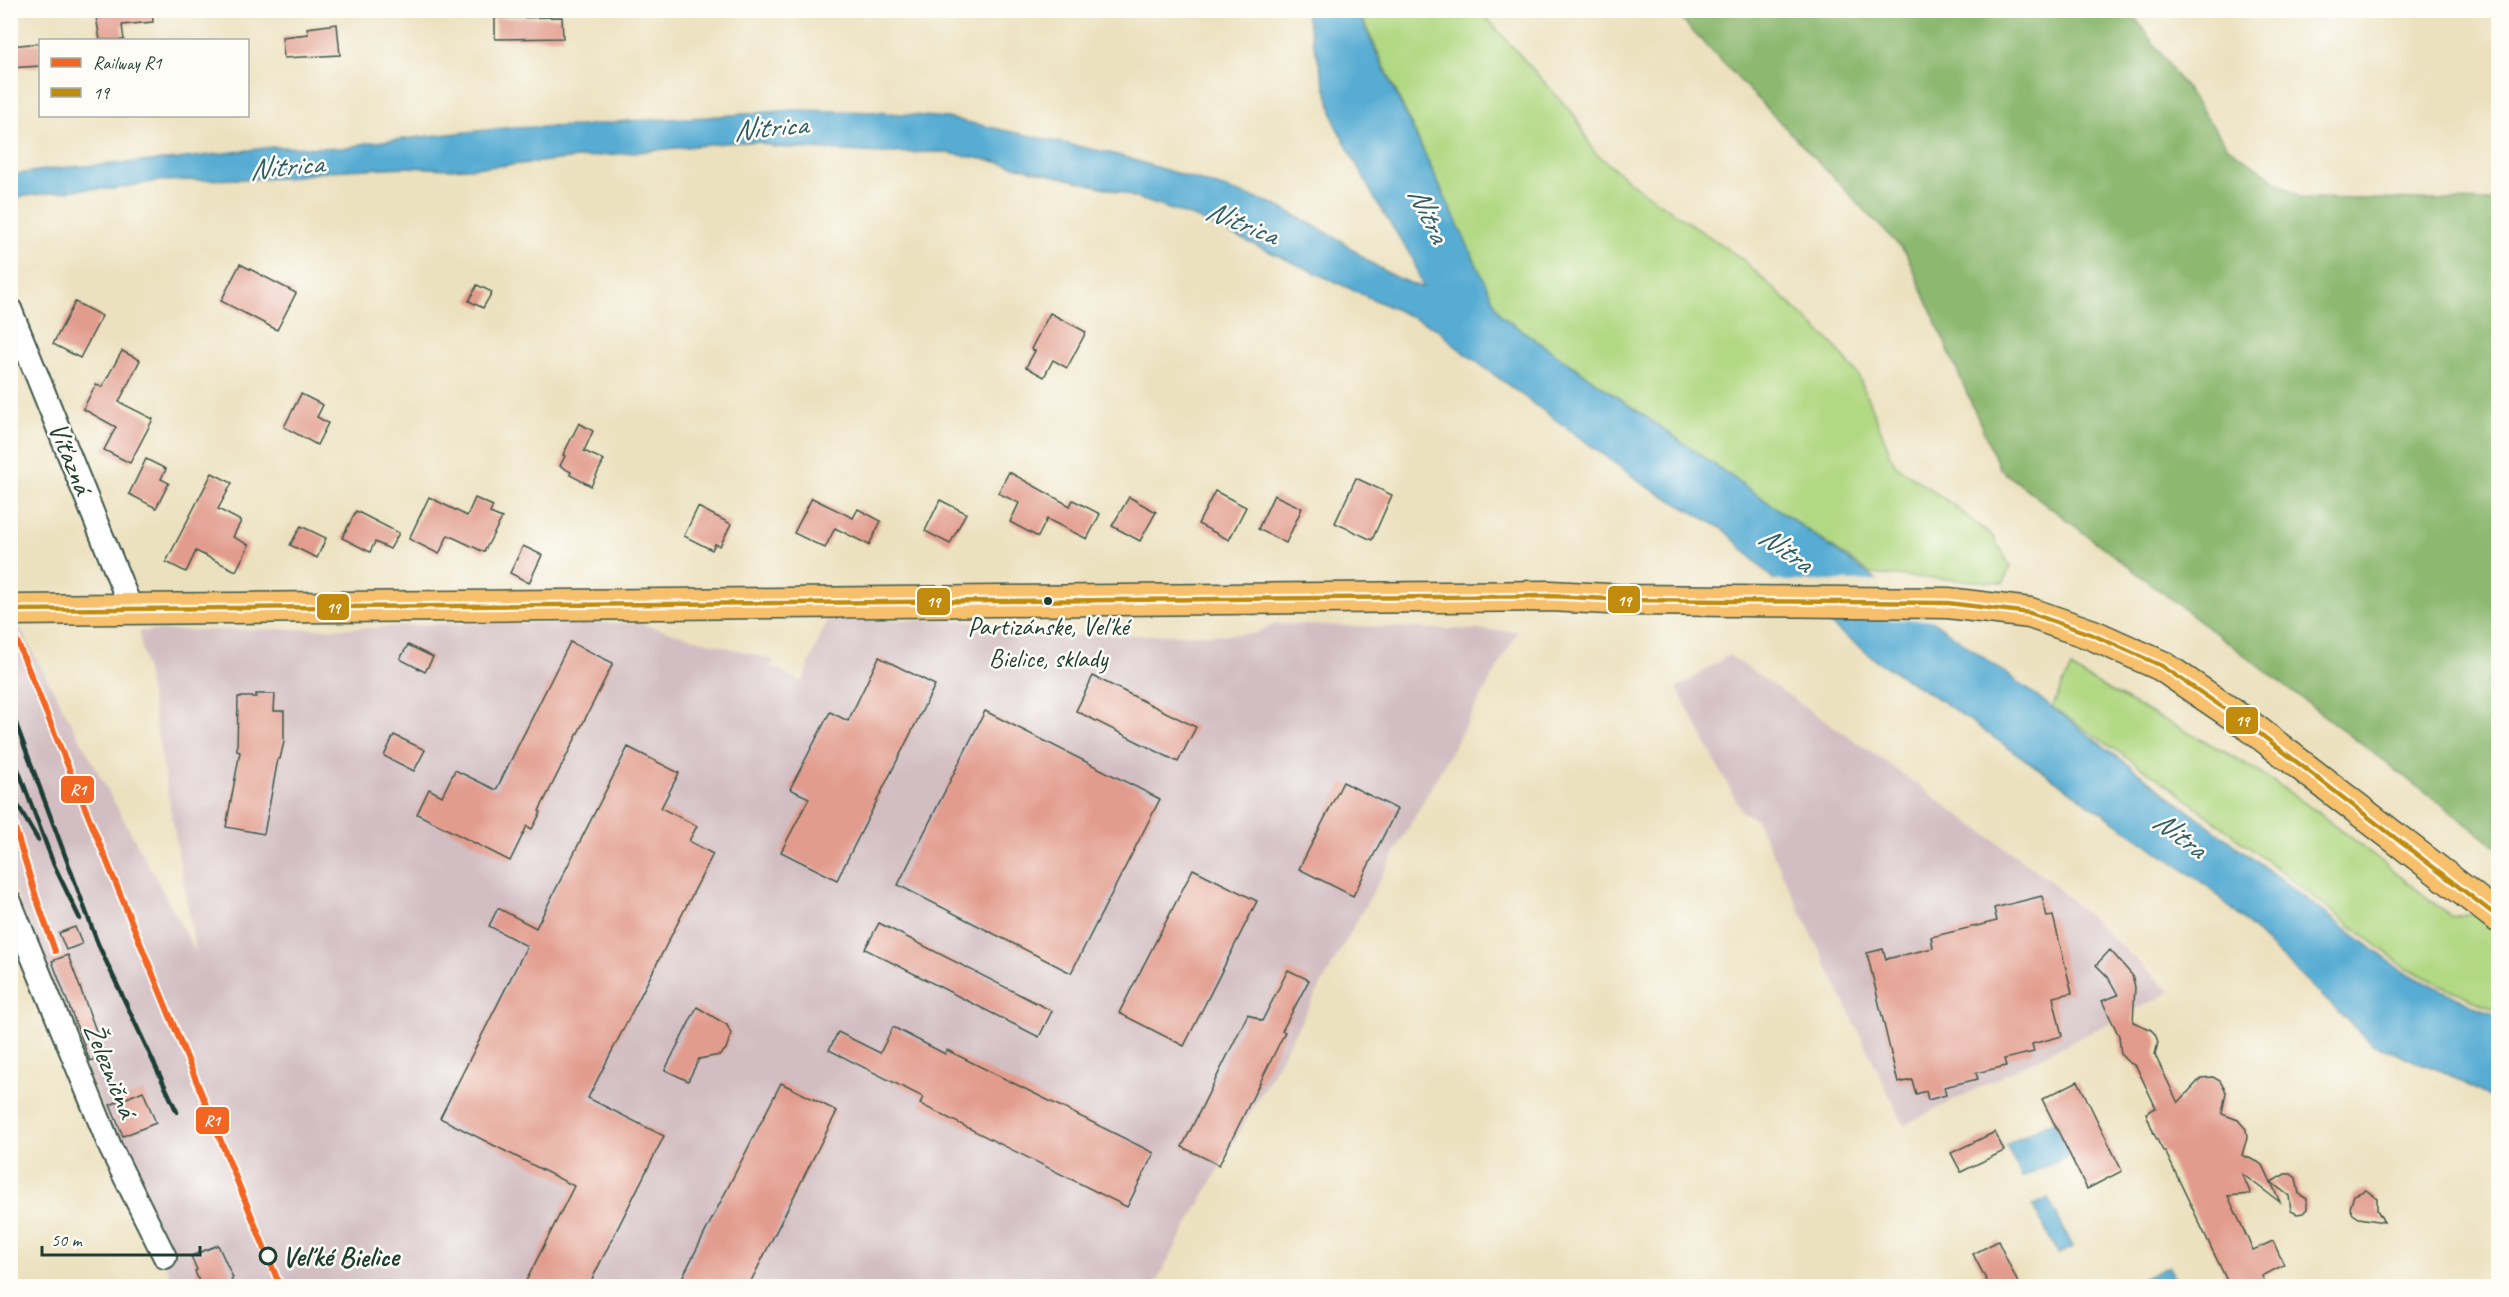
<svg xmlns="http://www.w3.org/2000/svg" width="2509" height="1297" font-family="Caveat,sans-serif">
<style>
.industrial{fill:#d2bec2}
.green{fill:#b1d882;stroke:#688a5b;stroke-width:1.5}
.forest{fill:#8cb870;stroke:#567a52;stroke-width:1.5}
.water{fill:#56acd3;stroke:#3a7484;stroke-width:1.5}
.pier{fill:#ece1bf}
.building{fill:#e29c8d}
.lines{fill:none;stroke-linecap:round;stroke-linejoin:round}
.minor-casing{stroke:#3e5649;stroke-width:26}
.major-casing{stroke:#3e5649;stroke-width:33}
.minor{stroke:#fff;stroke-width:22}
.major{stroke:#f7c06c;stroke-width:30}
.rail{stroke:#1f3d34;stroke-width:4.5}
.bus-1-casing{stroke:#fdfcf7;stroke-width:9}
.bus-1{stroke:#c18c0d;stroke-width:4.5}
.rail-1-casing{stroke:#fdfcf7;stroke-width:10}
.rail-1{stroke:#f26522;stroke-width:6}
.bus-dot{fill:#1f3d34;stroke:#fdfcf7;stroke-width:2}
.stop-dot{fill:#fdfcf7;stroke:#1f3d34;stroke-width:3}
.labels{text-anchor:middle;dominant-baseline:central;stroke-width:5;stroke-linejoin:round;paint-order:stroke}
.bus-label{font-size:26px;fill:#1f3d34;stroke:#fdfcf7}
.street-label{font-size:28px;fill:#1f3d34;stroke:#fdfcf7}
.stop-label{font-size:28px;font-weight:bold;fill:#1f3d34;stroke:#fdfcf7;text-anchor:start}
.water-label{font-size:30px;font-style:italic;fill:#305e64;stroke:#fdfcf7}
.line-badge{stroke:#fdfcf7;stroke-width:2}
.badge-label{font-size:16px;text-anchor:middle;font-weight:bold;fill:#fff}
</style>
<rect width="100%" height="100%" fill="#fdfcf7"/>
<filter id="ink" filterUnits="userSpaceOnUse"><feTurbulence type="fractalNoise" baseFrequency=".0167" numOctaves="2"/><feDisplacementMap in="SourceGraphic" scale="12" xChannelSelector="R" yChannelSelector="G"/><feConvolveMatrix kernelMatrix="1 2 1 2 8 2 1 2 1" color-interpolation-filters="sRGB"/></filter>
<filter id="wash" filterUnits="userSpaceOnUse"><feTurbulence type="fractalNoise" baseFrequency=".008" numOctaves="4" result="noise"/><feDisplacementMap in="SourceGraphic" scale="24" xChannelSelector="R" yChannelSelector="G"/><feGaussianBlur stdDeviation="1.35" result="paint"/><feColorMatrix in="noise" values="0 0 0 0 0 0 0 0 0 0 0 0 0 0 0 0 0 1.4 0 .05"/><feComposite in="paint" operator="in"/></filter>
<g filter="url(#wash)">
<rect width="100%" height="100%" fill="#ece1bf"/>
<g class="industrial">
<polygon points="827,620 964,620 1023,636 1253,634 1276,624 1518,631 1154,1286 174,1286 11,882 11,628 20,628 196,953 139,631 370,628 451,623 638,623 774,660 771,666 802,682"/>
<polygon points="1729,655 1876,755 2048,879 2171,992 1904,1125 1756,819 1742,812 1677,688"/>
</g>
<g class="green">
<polygon points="1363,11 1480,11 1575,116 1594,152 1639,189 1741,258 1833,344 1858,375 1895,465 1952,504 1993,537 2010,566 2004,583 1871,574 1499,314 1364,22"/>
<path d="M2071,668c54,35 113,60 168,92 76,45 144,104 213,157l24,-5 22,19v81l-92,-44 -234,-180 -120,-81z"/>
</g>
<polygon class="forest" points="1673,11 2130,11 2228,147 2301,198 2498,201 2498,848 2000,469 1906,253"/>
<g class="water">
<polygon points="1305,11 1361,11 1362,22 1501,316 1776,508 2033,693 2402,971 2498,1017 2498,1102 2444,1072 2372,1044 2210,888 1940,700 1880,663 1778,584 1723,529 1646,486 1455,346 1438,329 1196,218 1110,189 989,160 941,152 881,153 774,147 759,142 735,142 500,166 449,169 406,167 328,171 286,178 157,181 114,189 83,189 11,198 11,175 59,168 178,159 273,147 347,148 366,143 505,128 580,126 626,121 707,117 793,110 877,112 948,118 1118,155 1274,204 1340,240 1371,263 1395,277 1423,288 1413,259 1376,201 1336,126"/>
<polygon points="2053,1121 2070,1155 2022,1178 2006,1145"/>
<polygon points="2048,1198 2073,1247 2058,1254 2033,1206"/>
<polygon points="2169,1266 2178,1286 2143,1286 2140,1280"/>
</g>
<polygon class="pier" points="1771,581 1883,581 1937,620 1819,619"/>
<g id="blocks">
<g class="building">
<polygon points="95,10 152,10 153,22 122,25 124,40 100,40"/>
<polygon points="562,17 563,38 495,39 495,18"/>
<polygon points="337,24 340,55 284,58 282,37 308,34 307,28"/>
<polygon points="40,43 40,66 10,68 10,46"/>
<polygon points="240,264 296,293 277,330 221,301"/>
<polygon points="477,285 492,292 483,308 469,301"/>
<polygon points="75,302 102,316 80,358 53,344"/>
<polygon points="1050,313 1086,332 1067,368 1053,360 1044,377 1026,367 1035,351 1031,349"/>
<polygon points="122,351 140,360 119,402 153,419 130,463 104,450 116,427 83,409 96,384 102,387"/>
<polygon points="301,394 323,405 317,417 328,423 317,445 284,427"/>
<polygon points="579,423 593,431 584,451 604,460 591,486 570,475 571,472 560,466 565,456 563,455"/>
<polygon points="146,459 166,469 161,479 169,483 156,508 129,494"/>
<polygon points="1009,472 1070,506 1073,500 1100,514 1087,539 1047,519 1038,537 1010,522 1019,503 998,493"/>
<polygon points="212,473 232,483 218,509 241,521 233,537 249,545 236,571 196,551 186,572 166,562"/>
<polygon points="1356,478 1392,495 1372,540 1335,523"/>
<polygon points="1215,491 1246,507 1229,540 1198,524"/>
<polygon points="1274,495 1302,508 1286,543 1258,529"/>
<polygon points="429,497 467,516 475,498 493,506 490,513 502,518 484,552 448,535 439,554 409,539"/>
<polygon points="1129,497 1156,512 1140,541 1112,526"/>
<polygon points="812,498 853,518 858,509 881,521 869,545 835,528 825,548 794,533"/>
<polygon points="940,500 966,513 950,544 925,531"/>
<polygon points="698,507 731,524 720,546 715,544 712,550 684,536"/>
<polygon points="356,511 399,533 390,549 375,542 370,552 342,538"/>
<polygon points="301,526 326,538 317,558 290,545"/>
<polygon points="523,546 542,555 529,583 510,573"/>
<polygon points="570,642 613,663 539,811 541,812 532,829 527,826 510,861 417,814 429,789 442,796 455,770 496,790"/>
<polygon points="408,645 433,657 425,672 400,659"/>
<polygon points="879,657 935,685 837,880 781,852 809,798 790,789 830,712 848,721"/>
<polygon points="1093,676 1196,727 1178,762 1076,711"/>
<polygon points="256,694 275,694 274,711 284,711 284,742 280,759 278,759 264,834 226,827 240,752 237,751 238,697 256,697"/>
<polygon points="985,711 1160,799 1071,973 898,885"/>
<polygon points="394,735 425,750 414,771 384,756"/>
<polygon points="628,747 679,773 661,808 697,826 689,841 713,854 588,1098 664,1136 588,1287 523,1287 574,1186 440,1118 527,946 489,926 498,908 536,928"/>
<polygon points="1343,782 1397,809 1353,896 1299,869"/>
<polygon points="1193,869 1257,901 1184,1046 1119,1013"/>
<polygon points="2042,896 2047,917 2053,916 2072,993 2053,997 2062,1036 2032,1044 2034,1052 2004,1059 2006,1066 1976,1073 1978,1079 1944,1087 1946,1095 1928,1100 1926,1091 1916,1094 1912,1080 1898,1083 1867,953 1883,949 1886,959 1933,948 1931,937 1997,921 1994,908"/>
<polygon points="879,923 1052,1011 1039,1037 865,949"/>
<polygon points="75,927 82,944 66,950 59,933"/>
<polygon points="2110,950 2132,975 2135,987 2133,1022 2150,1029 2155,1034 2158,1042 2155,1055 2178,1103 2201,1078 2213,1077 2220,1081 2226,1092 2222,1114 2238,1120 2246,1129 2247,1138 2242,1155 2258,1162 2264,1167 2280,1202 2242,1174 2251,1194 2228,1196 2253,1250 2273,1241 2284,1265 2262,1276 2267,1287 2230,1287 2165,1151 2163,1151 2154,1134 2146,1113 2156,1108 2136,1066 2128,1062 2121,1055 2119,1036 2102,1001 2118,995 2108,977 2096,965"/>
<polygon points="68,955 105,1055 90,1061 52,961"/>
<polygon points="1288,970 1309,980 1282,1031 1285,1032 1219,1165 1182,1147 1248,1014 1262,1021"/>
<polygon points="697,1007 727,1025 731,1034 726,1049 720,1055 699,1059 688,1081 665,1070"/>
<polygon points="893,1027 945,1054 947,1050 1154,1153 1127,1207 920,1104 923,1097 829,1050 838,1032 880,1053"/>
<polygon points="2078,1081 2122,1171 2087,1189 2042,1099"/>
<polygon points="781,1083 837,1111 748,1287 699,1287 682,1278"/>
<polygon points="143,1091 156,1123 123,1136 110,1105"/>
<polygon points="1995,1132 2004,1151 1961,1172 1951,1153"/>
<polygon points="2285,1174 2291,1174 2296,1178 2299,1194 2307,1199 2307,1209 2303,1213 2297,1214 2291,1211 2289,1196 2271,1182"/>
<polygon points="2366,1190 2377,1198 2377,1210 2384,1222 2359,1218 2353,1214 2350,1208 2354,1195"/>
<polygon points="1998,1241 2020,1287 1990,1287 1973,1254"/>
<polygon points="218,1245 233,1278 231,1279 235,1287 201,1287 195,1271 197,1270 191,1256"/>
</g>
</g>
</g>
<g filter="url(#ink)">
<use href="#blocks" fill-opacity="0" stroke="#3e5649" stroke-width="1.5"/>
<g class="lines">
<defs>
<g id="minor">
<polyline points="10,309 131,608"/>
<polyline points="10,902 111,1149 165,1257"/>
</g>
<polyline id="major" points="10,610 1550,596 1628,600 1948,603 2030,613 2093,635 2162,666 2250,726 2498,917"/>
</defs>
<use href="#minor" class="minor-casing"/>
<use href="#major" class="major-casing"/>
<use href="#minor" class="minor"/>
<use href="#major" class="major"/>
<g class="rail">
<polyline points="12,713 98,944 177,1112"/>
<polyline points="10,748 54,865 80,919"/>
<polyline points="10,792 38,840"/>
<polyline points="10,812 37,900 55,951"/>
</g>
<defs>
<polyline id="bus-1" points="10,610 1550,596 1628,600 1948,603 2030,613 2093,635 2162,666 2250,726 2498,917"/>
</defs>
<use href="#bus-1" class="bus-1-casing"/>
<use href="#bus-1" class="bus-1"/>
<defs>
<g id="rail-1">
<polyline points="10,624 280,1286"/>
<polyline points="10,812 37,900 55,951"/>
</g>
</defs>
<use href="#rail-1" class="rail-1-casing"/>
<use href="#rail-1" class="rail-1"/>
</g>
</g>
<circle class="bus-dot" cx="1048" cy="601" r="5"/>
<circle class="stop-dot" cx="268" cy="1256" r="8"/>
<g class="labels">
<g class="bus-label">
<text x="1048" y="626">Partizánske, Veľké<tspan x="1048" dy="32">Bielice, sklady</tspan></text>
</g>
<g class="street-label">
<text transform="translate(71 458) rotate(68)">Víťazná</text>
<text transform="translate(111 1070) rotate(68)">Železničná</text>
</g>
<g class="stop-label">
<text x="282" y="1256">Veľké Bielice</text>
</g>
<g class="water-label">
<text transform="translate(770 127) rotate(-5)">Nitrica</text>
<text transform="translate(286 166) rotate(-5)">Nitrica</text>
<text transform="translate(1429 214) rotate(65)">Nitra</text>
<text transform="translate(1242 222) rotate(22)">Nitrica</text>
<text transform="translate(1786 549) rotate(35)">Nitra</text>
<text transform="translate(2180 834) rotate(37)">Nitra</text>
</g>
</g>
<g class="line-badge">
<rect x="1607" y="585" width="34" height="29" rx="6" fill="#c18c0d"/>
<rect x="916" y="587" width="35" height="29" rx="6" fill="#c18c0d"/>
<rect x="316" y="593" width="34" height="28" rx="6" fill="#c18c0d"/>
<rect x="2225" y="706" width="34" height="29" rx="6" fill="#c18c0d"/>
<rect x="60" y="775" width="35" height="29" rx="6" fill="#f26522"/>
<rect x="195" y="1106" width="35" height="29" rx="6" fill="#f26522"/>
</g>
<g class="badge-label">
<text x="1624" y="606">19</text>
<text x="933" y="607">19</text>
<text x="333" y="613">19</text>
<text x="2242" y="726">19</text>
<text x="78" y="795">R1</text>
<text x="212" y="1126">R1</text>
</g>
<rect width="2509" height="1297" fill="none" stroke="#fdfcf7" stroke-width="36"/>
<rect x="39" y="39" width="210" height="78" fill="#fdfcf7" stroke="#a4b0a9" stroke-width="1.5"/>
<rect x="51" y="58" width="30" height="9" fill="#f26522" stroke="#a4b0a9" stroke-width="1.5"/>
<text x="93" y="69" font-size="18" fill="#1f3d34">Railway R1</text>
<rect x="51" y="88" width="30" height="9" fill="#c18c0d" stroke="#a4b0a9" stroke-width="1.5"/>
<text x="93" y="99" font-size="18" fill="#1f3d34">19</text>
<path d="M42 1246v9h158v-9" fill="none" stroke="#1f3d34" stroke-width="3"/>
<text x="51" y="1246" font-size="18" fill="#1f3d34" stroke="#fdfcf7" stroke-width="4.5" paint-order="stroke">50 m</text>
</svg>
